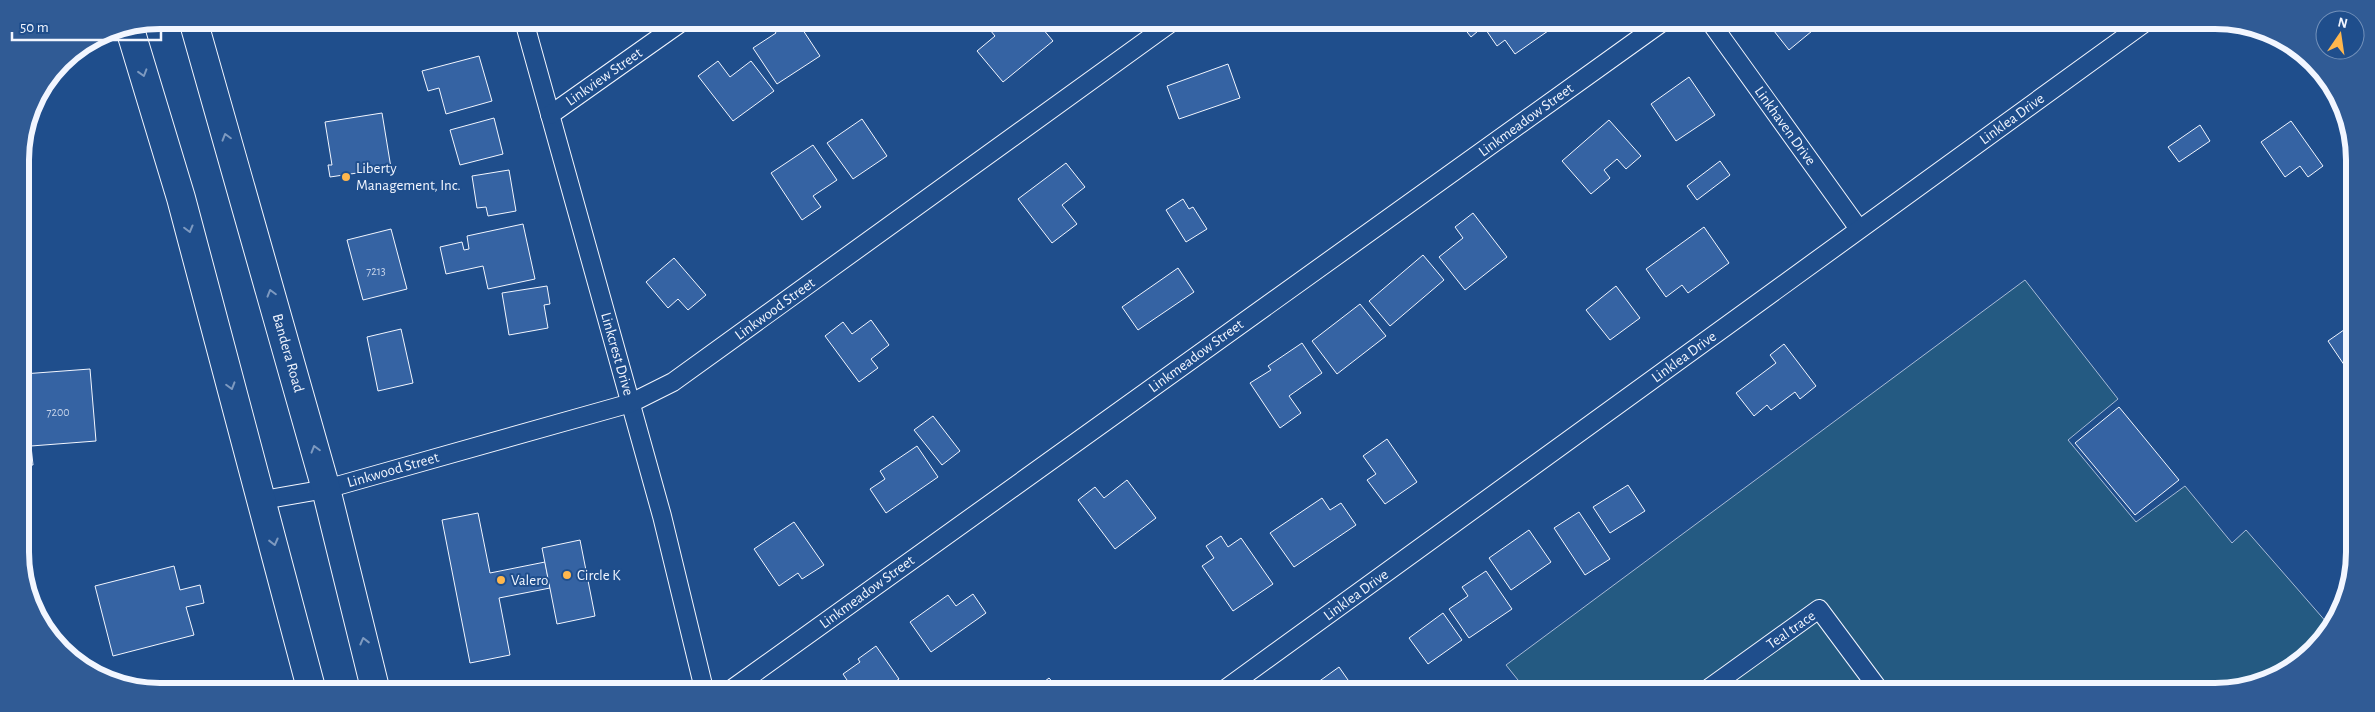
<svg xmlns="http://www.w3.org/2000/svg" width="2375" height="712" font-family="'Alegreya Sans',sans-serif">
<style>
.green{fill:#245a82;stroke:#a8bbd7}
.building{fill:#3563a3;stroke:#f2f6ff}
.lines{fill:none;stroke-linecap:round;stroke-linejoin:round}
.street-casing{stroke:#f2f6ff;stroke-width:20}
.primary-casing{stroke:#f2f6ff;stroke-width:30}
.street{stroke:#1f4e8c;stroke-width:18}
.primary{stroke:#1f4e8c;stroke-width:28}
.oneway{stroke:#7e9ac0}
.poi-dot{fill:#ffb74d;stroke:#1f4e8c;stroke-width:2}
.labels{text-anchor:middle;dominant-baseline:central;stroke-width:4;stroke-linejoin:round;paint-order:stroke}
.number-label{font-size:12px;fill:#c3d1e8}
.street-label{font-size:15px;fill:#f2f6ff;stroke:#1f4e8c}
.poi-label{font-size:15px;fill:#f2f6ff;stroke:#1f4e8c;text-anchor:start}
.rim{fill:none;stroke:#f2f6ff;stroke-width:6}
</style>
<rect width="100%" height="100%" fill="#1f4e8c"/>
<g class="green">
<polygon points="2025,280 2118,399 2068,440 2136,522 2185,486 2232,543 2246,530 2328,624 2307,658 2269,681 2224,692 1526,690 1506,665"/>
<polygon points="30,569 42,615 23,579 23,570"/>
</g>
<g class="building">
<polygon points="769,21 797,21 820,56 777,84 753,48 776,33"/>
<polygon points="1000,22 1010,22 1013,25 1016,22 1037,22 1053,41 1003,82 977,51 995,36 990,30"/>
<polygon points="1460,23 1483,23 1485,25 1471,37"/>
<polygon points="1486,23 1557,23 1558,24 1515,54 1505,40 1497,46 1486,30 1489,28"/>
<polygon points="1783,24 1807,24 1812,31 1789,50 1774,31"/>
<polygon points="479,56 492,101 446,114 439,88 428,91 422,71"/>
<polygon points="718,61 730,77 751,61 774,91 733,121 698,76"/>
<polygon points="1228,64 1240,98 1179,119 1167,86"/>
<polygon points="1689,77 1715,115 1676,141 1651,104"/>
<polygon points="382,113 391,168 330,177 328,165 332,165 325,122"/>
<polygon points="494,118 503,154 460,165 450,130"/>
<polygon points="862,119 887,156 853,179 827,143"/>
<polygon points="1609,120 1641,156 1626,169 1617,159 1604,170 1610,178 1591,194 1562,161"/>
<polygon points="2291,121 2323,166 2308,177 2300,166 2285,177 2261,142"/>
<polygon points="2200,125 2210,141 2179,162 2168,147"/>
<polygon points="813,145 837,180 813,196 821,207 802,220 771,173"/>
<polygon points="1720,161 1730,175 1697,200 1687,186"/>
<polygon points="1066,163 1085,187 1062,205 1077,224 1052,243 1018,199"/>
<polygon points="509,170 516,211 488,216 486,207 477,208 472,176"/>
<polygon points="1183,199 1189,209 1193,207 1207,229 1186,242 1166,210"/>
<polygon points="1473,213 1507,257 1465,290 1439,257 1463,238 1455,227"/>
<polygon points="523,224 535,279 488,289 483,266 446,274 440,247 462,242 464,250 469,249 467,236"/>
<polygon points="1704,227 1729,263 1688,293 1682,285 1666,297 1646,269"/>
<polygon points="391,229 407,289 363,300 347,240"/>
<polygon points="1423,255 1444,280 1390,326 1369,301"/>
<polygon points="674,258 706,295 688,310 678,299 668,308 646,282"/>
<polygon points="1178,268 1194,292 1138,330 1122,307"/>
<polygon points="547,286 550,304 544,305 548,328 509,335 502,293"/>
<polygon points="1616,286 1640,318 1610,340 1586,310"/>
<polygon points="1360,304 1386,336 1337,374 1312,341"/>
<polygon points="871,320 889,345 871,359 878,368 859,382 825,336 843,322 852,334"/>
<polygon points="2351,325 2351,375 2328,341"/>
<polygon points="401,329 413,383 378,391 367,337"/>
<polygon points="1302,343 1322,373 1289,396 1301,413 1280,428 1250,383 1271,370 1268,366"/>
<polygon points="1784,344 1816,386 1800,399 1795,392 1771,410 1767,405 1754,416 1736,393 1776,363 1770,355"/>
<polygon points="90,369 96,441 31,446 33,465 22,465 23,374"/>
<polygon points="2119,407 2179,480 2135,515 2075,443"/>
<polygon points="933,416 960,451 942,465 914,430"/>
<polygon points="1387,439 1417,482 1385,504 1367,480 1376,474 1363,456"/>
<polygon points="917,446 938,477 886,513 870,489 885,479 880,471"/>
<polygon points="1127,480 1156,518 1115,549 1078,500 1095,487 1104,498"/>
<polygon points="1628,485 1645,511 1610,533 1593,507"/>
<polygon points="1322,498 1330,510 1341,503 1356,525 1294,567 1270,533"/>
<polygon points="1579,512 1610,559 1585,575 1554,528"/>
<polygon points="478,513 490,573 545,562 550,588 499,598 510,655 470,663 442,520"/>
<polygon points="794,522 824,565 802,579 798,573 779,586 754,549"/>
<polygon points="1529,530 1551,562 1511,590 1489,558"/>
<polygon points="1221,536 1228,547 1241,538 1273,584 1233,611 1202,566 1214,558 1206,546"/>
<polygon points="580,540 595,616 557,624 542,548"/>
<polygon points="174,566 180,590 200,585 204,603 186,607 194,635 113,656 95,586"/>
<polygon points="1486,571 1512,609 1469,638 1449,609 1468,596 1462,587"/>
<polygon points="973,594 986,613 931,652 910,622 948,595 956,606"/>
<polygon points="1443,613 1462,640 1428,664 1409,638"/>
<polygon points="876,646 899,679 885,689 853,689 843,674 860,662 858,659"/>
<polygon points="1339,667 1355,690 1307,690"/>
<polygon points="1049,678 1059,689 1035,689"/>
</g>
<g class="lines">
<defs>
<g id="street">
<polyline points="524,21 662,516 704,689"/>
<polyline points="1711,23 1859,229"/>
<polyline points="550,115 683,21"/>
<polyline points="263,500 326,489 631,403 673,382 1172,22"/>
<polyline points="732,689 1661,23"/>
<polyline points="1224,690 2143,24"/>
<polyline points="1705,691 1819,609 1880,691"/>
</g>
<g id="primary">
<polyline points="193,20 326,489 375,688"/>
<polyline points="129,26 181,198 311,688"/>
</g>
</defs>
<use href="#street" class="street-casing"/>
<use href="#primary" class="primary-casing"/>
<use href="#street" class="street"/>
<use href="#primary" class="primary"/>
</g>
<defs><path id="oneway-chevron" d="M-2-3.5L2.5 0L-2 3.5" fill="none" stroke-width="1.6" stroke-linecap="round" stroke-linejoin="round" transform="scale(1.25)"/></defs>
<g class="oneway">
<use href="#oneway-chevron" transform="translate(143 73) rotate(73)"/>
<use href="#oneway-chevron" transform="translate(226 137) rotate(-106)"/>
<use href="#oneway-chevron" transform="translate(189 229) rotate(75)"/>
<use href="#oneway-chevron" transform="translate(271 293) rotate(-106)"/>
<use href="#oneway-chevron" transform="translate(231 386) rotate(74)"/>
<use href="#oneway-chevron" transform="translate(315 449) rotate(-106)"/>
<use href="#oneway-chevron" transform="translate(274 542) rotate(76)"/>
<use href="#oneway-chevron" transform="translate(364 641) rotate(-104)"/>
</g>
<g class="poi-dot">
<circle cx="346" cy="177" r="5"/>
<circle cx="567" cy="575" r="5"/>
<circle cx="501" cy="580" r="5"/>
</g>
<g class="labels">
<g class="number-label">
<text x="376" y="271">7213</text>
<text x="58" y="412">7200</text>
</g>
<g class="street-label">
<text transform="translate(604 77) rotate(-35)">Linkview Street</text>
<text transform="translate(2012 119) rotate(-36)">Linklea Drive</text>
<text transform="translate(1526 120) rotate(-36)">Linkmeadow Street</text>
<text transform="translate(1785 126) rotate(54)">Linkhaven Drive</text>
<text transform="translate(775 309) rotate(-36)">Linkwood Street</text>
<text transform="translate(288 353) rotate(74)">Bandera Road</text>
<text transform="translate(617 354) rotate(74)">Linkcrest Drive</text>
<text transform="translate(1196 356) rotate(-36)">Linkmeadow Street</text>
<text transform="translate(1684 357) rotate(-36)">Linklea Drive</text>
<text transform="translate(393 470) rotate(-16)">Linkwood Street</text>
<text transform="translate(867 592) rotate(-36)">Linkmeadow Street</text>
<text transform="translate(1356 595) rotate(-36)">Linklea Drive</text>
<text transform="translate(1791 630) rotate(-35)">Teal trace</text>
</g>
<g class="poi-label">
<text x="356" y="168">Liberty<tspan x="356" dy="17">Management, Inc.</tspan></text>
<text x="577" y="575">Circle K</text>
<text x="511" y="580">Valero</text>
</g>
</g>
<path d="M0 0H2375V712H0ZM160 29H2215A131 131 0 0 1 2346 160V552A131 131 0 0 1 2215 683H160A131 131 0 0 1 29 552V160A131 131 0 0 1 160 29Z" fill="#305b95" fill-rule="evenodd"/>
<path class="rim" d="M160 29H2215A131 131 0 0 1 2346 160V552A131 131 0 0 1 2215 683H160A131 131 0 0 1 29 552V160A131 131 0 0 1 160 29Z"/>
<g transform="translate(2340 35) rotate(13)"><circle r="24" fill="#1f4e8c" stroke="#7391ba"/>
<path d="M0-4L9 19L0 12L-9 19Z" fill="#ffb74d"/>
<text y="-8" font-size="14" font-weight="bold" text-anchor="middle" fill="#f2f6ff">N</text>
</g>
<path d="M12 32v8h149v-8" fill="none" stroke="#f2f6ff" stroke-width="2.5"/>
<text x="20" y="32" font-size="15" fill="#f2f6ff" stroke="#1f4e8c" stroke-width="4" paint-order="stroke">50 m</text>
</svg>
